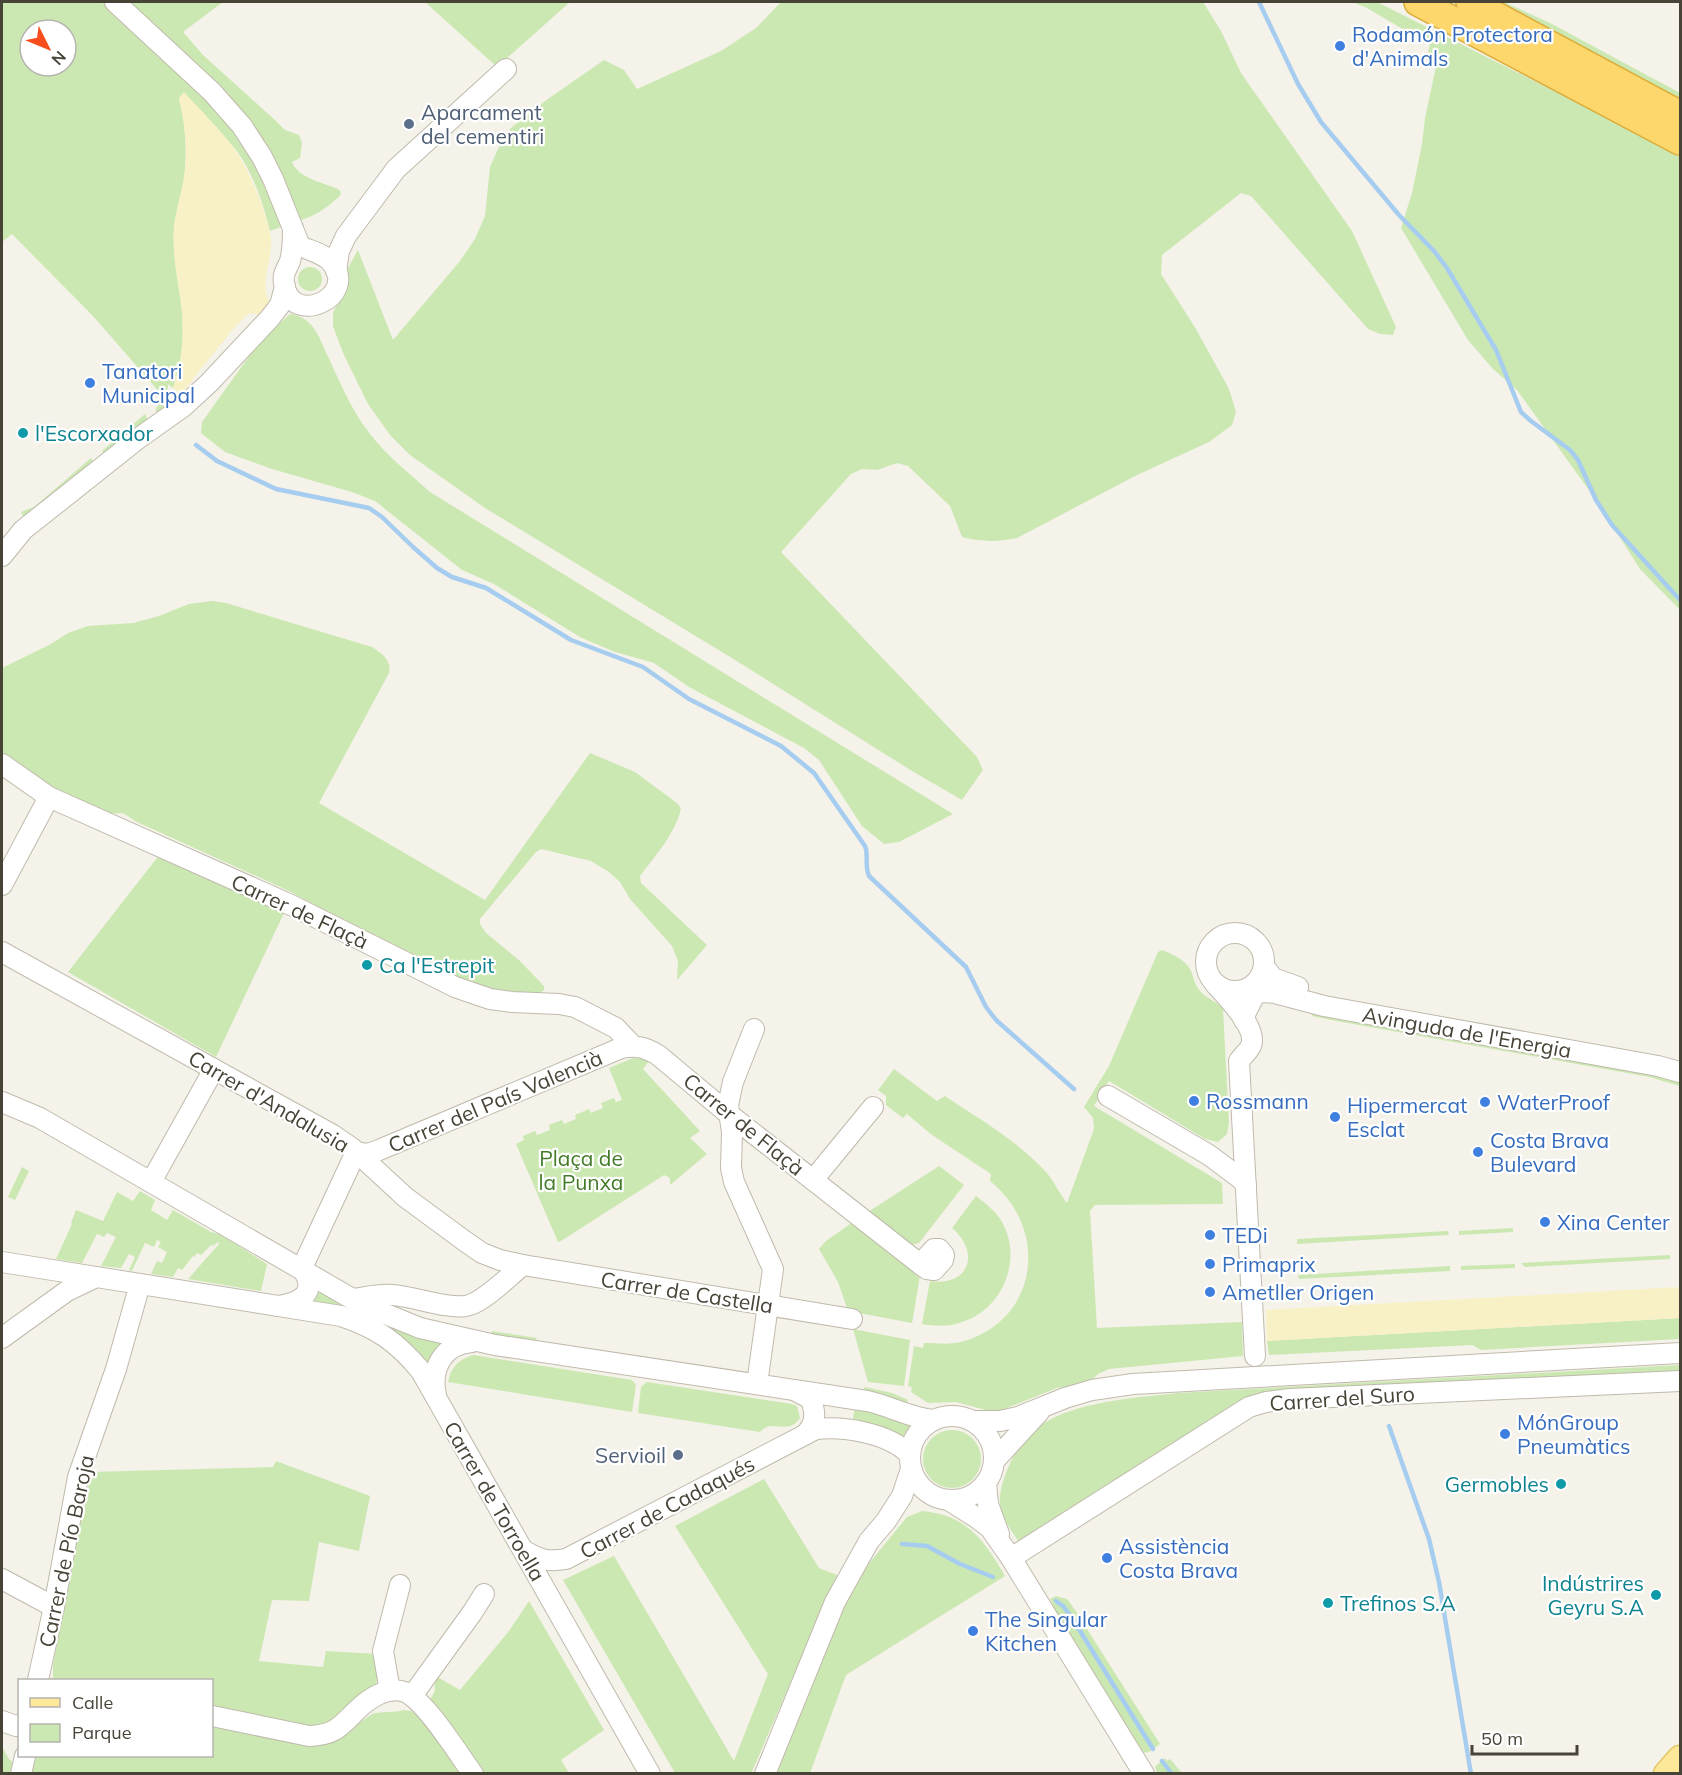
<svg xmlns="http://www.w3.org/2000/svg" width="1682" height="1775" font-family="Mulish,sans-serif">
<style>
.green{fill:#cce8b2;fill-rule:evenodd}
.sand{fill:#f8f1c6}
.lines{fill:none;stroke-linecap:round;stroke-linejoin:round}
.stream{stroke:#a6cdf0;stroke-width:4.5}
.minor-casing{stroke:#c0baac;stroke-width:22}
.major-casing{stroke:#e3c768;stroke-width:27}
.highway-casing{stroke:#ddad3b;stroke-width:30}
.minor{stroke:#fff;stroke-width:20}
.major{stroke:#fde899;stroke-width:24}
.highway{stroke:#fdd76c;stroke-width:27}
.shop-dot{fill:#3f7fe0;stroke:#fff;stroke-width:2}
.service-dot{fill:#5c6f8a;stroke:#fff;stroke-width:2}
.culture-dot{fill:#0f9aa8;stroke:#fff;stroke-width:2}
.labels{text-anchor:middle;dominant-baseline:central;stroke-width:4.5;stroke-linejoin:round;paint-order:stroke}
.shop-label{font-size:21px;fill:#366cbe;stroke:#fff;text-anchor:start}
.service-label{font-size:21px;fill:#4e5e75;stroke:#fff;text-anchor:start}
.culture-label{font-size:21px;fill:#0d838f;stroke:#fff;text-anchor:start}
.street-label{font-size:21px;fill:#484337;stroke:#fff}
.park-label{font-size:21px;fill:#437b2a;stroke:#fff}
</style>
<rect width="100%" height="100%" fill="#f4f2e9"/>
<g class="green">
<path d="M2,2h100c57,51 117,98 156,165 11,18 17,40 25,59l-13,5c-7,-28 -18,-63 -38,-86 -16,-17 -36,-31 -53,-47 7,29 9,57 4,86 -3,15 -8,30 -9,45 -2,28 5,55 8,82 2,27 0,52 -9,77l-5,-4 -1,24 -11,9v-9l4,-5 2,-8 -69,-79 -81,-82 -10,8zM30,30h36v36h-36z"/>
<path d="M125,2h98l-40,30 20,23 73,66 9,9 14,5 3,8 -2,15 -8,4c6,16 32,21 46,27l3,3 -1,4c-14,12 -25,21 -43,25l-21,-55z"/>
<polygon points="425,2 570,2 497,67"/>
<path d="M781,2h422l18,29 20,42 111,158 44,96 -3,8 -13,-1 -12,-5 -117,-133 -10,-3 -79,62 -1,19 35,55 33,60 7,23 -4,13 -23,17 -72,33 -120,63c-22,4 -34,4 -55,-1l-12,-31 -42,-40 -11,-3 -20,7 -15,-1 -11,5 -70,78 196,205 6,13 -21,30 -50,-29 -177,-111 -250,-152 -75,-53 -20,-20 -22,-31 -25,-51 -10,-27v-13l10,-23 1,-15 14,-25 35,90 67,-79 15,-22 10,-23 5,-49 8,-18 13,-21 34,-27 59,-41 20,10 13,19 84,-38 35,-23z"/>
<polygon points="1352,2 1377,2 1680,154 1680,610 1640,569 1596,500 1517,390 1493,369 1468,340 1401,228 1412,193 1422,144 1425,118 1438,57 1428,52 1430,45 1365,7"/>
<polygon points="1491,2 1504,2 1550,23 1680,93 1680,103"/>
<circle cx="310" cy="279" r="12"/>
<path d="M290,314c20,3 27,17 34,34 14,29 26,61 46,86 17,22 39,39 60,58l523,322 -54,28 -15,2 -22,-18 -43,-66 -15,-12 -115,-61 -35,-24 -39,-11 -35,-15 -86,-53 -32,-14 -87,-69 -23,-9 -80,-23 -47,-17 -24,-19 1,-11 58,-81z"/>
<polygon points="145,414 149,423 105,456 102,451"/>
<polygon points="91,458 95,464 25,520 21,512 34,507"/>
<path d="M212,601l14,2 146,44c10,7 20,13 17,26l-70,130 166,97 105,-147 45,19 42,31 4,5c-5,25 -26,48 -41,68l1,7 66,62 -30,35 1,-19 -6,-15 -42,-47 -10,-17 -11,-10 -18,-11 -50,-12 -5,3 -56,67v5l6,9 34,28 24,25v4l-5,4 -7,2 -67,-10 -176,-95 -152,-69 -14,-9 -16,1 -62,-29 -43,-28v-89l49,-24 17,-11 20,-7 45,-3 26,-7 30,-12z"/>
<polygon points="160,854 285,911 216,1057 68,972"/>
<path d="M1162,950c10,4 22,9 28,19 4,8 4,15 10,22 7,8 17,10 23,18l6,114 -2,11 -9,8 -13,-3 -96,-58 -15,25 128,77 1,21 -128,1 -5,6 7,117 145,-6 1,34 -134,13 -11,5 -9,9 -32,5 -55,22 -9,2 -37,-10 -28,1 -17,-11 1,-5 -4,-1 6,-40 9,2 1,-5c12,0 25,2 37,-1 78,-21 89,-113 29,-161l1,-7 -59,-39 -25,-21 -4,4 -17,-13v-9l-8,-6 16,-21 43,32 8,-5c34,23 73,45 101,76 8,9 13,21 21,31l27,-74 -1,-11 -9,-11 25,-41 49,-114z"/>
<polygon points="1313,1011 1653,1073 1680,1081 1680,1086 1649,1077 1331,1020 1312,1016"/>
<polygon points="633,1058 644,1059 648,1062 643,1069 700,1131 690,1138 707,1154 670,1185 670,1178 664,1175 561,1241 558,1242 516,1144 524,1140 523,1136 535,1131 537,1135 550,1130 549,1125 562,1120 564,1124 576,1119 575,1115 589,1109 591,1113 603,1108 601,1103 614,1098 616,1102 622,1100 609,1068"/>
<polygon points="939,1166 964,1185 919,1243 910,1245 868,1212"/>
<polygon points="22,1167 29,1171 15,1200 8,1197"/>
<polygon points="140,1191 155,1200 151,1210 167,1220 173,1210 211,1232 220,1234 267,1264 261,1291 188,1279 219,1244 218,1242 213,1246 211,1245 201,1255 197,1253 194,1257 193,1256 182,1270 178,1268 173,1277 151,1274 157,1261 162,1263 167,1252 158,1247 161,1242 157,1240 154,1247 145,1243 132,1271 129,1270 135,1257 129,1254 121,1268 101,1266 116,1237 107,1233 104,1237 97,1234 82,1263 56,1259 72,1224 71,1223 76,1210 103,1221 117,1192 133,1201"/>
<path d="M976,1196c9,7 21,16 26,26 22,39 -1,90 -43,101 -12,4 -25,3 -37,1l8,-43c39,6 51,-28 22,-53z"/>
<polygon points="853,1222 920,1275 912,1323 848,1311 838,1282 819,1249 826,1241"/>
<polygon points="1513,1228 1513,1232 1459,1235 1459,1231"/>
<polygon points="1448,1231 1449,1235 1297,1244 1297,1239"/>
<polygon points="1670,1255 1670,1259 1525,1267 1521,1263"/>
<polygon points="1515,1264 1515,1268 1461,1270 1461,1266"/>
<polygon points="1450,1266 1450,1271 1299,1279 1298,1275"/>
<polygon points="321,1291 416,1336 447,1346 430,1370 306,1305"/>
<polygon points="1680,1318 1680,1339 1481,1350 1472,1345 1269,1355 1267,1341"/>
<polygon points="853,1329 910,1340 904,1386 868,1382"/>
<polygon points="492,1331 537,1338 534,1343 491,1337"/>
<path d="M473,1355l159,25 4,5 -4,27 -184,-30c3,-15 10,-22 25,-27z"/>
<path d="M1680,1365v7l-392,21 -269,149c-20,-29 -25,-38 -12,-72 5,-11 10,-23 18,-32 33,-36 107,-40 153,-45z"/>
<path d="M647,1382l145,22 5,2 3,12c-14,19 -27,-1 -40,14l-122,-19 3,-26z"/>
<polygon points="865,1387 892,1393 908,1400 906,1405 890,1397 862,1392"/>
<polygon points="855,1406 912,1423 901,1439 852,1424"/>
<circle cx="952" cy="1459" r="29"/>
<path d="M276,1461l94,35 -11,55 -40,-9 -10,59 -37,-1 -13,61 64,6 3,-16 52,3c7,38 -20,56 -45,78l-121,-21v-31h-159v-15l24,-129 7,-23 6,-41 183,-5z"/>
<polygon points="764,1479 819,1568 837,1575 751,1774 675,1773 563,1580 614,1556 734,1761 768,1674 675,1526"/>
<path d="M922,1511c45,4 62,29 83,65l-159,99 -36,98 -34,1 68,-166 17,-35 46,-56z"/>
<polygon points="1056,1596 1067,1599 1073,1607 1160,1744 1149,1752 1143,1753 1051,1606 1053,1604 1050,1599"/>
<polygon points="529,1601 604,1730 561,1760 569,1773 483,1773 467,1751 458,1735 428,1703 435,1691 434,1675 460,1690 509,1631"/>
<path d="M404,1710l7,1 9,6 46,57h-438l6,-18h178v-34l127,15 33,-23c11,-3 21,-1 32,-4z"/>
<polygon points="2,1747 9,1759 17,1766 15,1773 2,1773"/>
<polygon points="1165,1758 1167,1761 1170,1759 1182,1773 1157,1773 1155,1767"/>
</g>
<g class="sand">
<path d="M184,92c16,18 35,36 49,55 18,26 29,55 37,85 7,28 -18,55 6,78l-10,13 -11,-10 -7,1 -14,14 -53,66 -8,-6c9,-25 11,-50 9,-77 -3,-27 -10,-54 -8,-82 1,-15 6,-30 9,-45 5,-29 3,-57 -4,-86z"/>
<polygon points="1680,1287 1680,1318 1267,1341 1266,1310"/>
</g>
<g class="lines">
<g class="stream">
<polyline points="1259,2 1298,84 1321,122 1399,215 1434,251 1447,268 1496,350 1521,412 1531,421 1570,450 1578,460 1596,500 1612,525 1680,600"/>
<path d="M196,445l21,16 59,28 93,19 13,9 31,30 24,21 15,9 34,11 85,52 72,27 46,32 92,47 33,27 51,73c4,9 -1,18 4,30l97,91 20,40 10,13 78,69"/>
<polyline points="1389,1426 1429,1539 1439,1582 1471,1774"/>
<polyline points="902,1544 927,1546 960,1564 993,1577"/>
<polyline points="1056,1601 1063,1606 1072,1618 1153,1749"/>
<polyline points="1162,1761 1172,1774"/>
</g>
<defs>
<g id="minor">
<path d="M115,2l97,90 30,34 20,31 11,22 27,67c11,5 25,8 32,17 27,35 -42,65 -48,20 -2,-9 3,-14 6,-22 3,-11 3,-22 3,-33"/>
<polyline points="336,271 339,251 346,236 396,169 506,69"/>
<polyline points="2,556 23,530 139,438 184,406 209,383 270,318 280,305 285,287"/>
<polyline points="2,764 49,797 291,905 455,987 490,999 512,1002 559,1004 575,1007 616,1028 633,1046"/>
<polyline points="2,885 49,797"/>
<circle cx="1235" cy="962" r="29"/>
<polyline points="2,952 333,1135 352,1148 405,1197 466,1242 482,1253 500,1260 523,1265 852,1319"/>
<polyline points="1264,966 1273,978 1298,987"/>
<path d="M1215,984c11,12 38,39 37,57 0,8 -9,14 -13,20l16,295"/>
<polyline points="1244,1020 1246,1012 1255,994 1263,992 1275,993 1324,1006 1658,1066 1680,1072"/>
<polyline points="754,1029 733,1082 728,1105 732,1132 731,1168 734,1182 773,1269 757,1384"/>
<polyline points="1108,1096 1209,1155 1241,1179 1246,1185"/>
<path d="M2,1102l38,16 321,186 59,24 75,17 372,56c24,5 43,17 66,19"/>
<polyline points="813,1180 873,1107"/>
<polyline points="151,1182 214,1069"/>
<path d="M2,1262l339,54c36,12 56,26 80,55l229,403"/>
<path d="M354,1299c13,-2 25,-5 38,-4 22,1 52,14 74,11 17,-3 43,-30 57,-41"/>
<path d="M278,1306c24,-4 40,-13 24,-38l54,-116 12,2 11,-4 242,-102c15,-3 24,-1 37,7l72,60 190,149 7,5 7,1 9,-10 1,-5 -5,-6h-5l-14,15"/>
<polyline points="2,1338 67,1291 96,1277"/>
<path d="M794,1390l17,9c5,15 5,23 -5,35"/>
<path d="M436,1395c-6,-26 7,-51 36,-53"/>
<circle cx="952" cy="1458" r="42"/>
<polyline points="973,1421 1000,1421 1018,1417 1065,1398 1092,1390 1133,1384 1680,1353"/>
<polyline points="994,1461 1039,1412"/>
<polyline points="986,1483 988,1504 999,1534"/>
<polyline points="950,1501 977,1518 990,1528 1011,1558 1144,1774"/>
<path d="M525,1551c14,9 24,11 41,8l250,-130c28,-3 73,4 94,26"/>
<polyline points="1011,1558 1249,1407 1266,1402 1290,1399 1680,1381"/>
<polyline points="2,1579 54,1607"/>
<polyline points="38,1680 54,1607 78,1477 116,1369 140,1284"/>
<polyline points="390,1691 383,1651 400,1585"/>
<polyline points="412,1696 472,1613 484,1594"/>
<path d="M212,1716l97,20c25,-1 30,-8 47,-25 11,-11 31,-26 49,-19 20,8 54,63 68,82"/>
<polyline points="2,1721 16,1726 20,1725"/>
<polyline points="21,1774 25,1756"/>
<polyline points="765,1774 835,1602 869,1541 886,1521 902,1496 911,1469"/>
</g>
<polyline id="major" points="1666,1774 1680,1758"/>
<g id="highway">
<polyline points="1418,2 1680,141"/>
<polyline points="1470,2 1680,115"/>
</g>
</defs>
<use href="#minor" class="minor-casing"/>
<use href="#major" class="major-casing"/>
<use href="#highway" class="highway-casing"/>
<use href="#minor" class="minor"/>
<use href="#major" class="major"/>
<use href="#highway" class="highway"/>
</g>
<g class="shop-dot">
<circle cx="1340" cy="46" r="6"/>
<circle cx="90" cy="383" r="6"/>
<circle cx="1194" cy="1101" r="6"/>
<circle cx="1485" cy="1102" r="6"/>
<circle cx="1335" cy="1117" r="6"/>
<circle cx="1478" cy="1152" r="6"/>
<circle cx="1545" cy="1222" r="6"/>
<circle cx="1210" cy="1235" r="6"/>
<circle cx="1210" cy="1264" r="6"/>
<circle cx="1210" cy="1292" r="6"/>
<circle cx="1505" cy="1434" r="6"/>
<circle cx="1107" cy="1558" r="6"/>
<circle cx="973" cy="1631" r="6"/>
</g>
<g class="service-dot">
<circle cx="409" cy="124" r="6"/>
<circle cx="678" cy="1455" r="6"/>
</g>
<g class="culture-dot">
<circle cx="23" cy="433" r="6"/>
<circle cx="367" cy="965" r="6"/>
<circle cx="1561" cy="1484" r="6"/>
<circle cx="1656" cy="1595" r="6"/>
<circle cx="1328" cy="1603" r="6"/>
</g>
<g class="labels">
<g class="shop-label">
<text x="1352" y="34">Rodamón Protectora<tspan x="1352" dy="24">d'Animals</tspan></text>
<text x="102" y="371">Tanatori<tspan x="102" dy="24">Municipal</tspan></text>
<text x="1206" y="1101">Rossmann</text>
<text x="1497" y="1102">WaterProof</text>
<text x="1347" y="1105">Hipermercat<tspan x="1347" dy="24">Esclat</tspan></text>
<text x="1490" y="1140">Costa Brava<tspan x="1490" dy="24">Bulevard</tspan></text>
<text x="1557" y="1222">Xina Center</text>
<text x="1222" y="1235">TEDi</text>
<text x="1222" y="1264">Primaprix</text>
<text x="1222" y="1292">Ametller Origen</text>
<text x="1517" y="1422">MónGroup<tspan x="1517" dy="24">Pneumàtics</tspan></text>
<text x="1119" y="1546">Assistència<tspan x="1119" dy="24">Costa Brava</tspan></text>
<text x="985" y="1619">The Singular<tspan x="985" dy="24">Kitchen</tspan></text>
</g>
<g class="service-label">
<text x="421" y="112">Aparcament<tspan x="421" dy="24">del cementiri</tspan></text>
<text x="666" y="1455" text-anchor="end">Servioil</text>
</g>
<g class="culture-label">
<text x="35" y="433">l'Escorxador</text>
<text x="379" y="965">Ca l'Estrepit</text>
<text x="1549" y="1484" text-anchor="end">Germobles</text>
<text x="1644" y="1583" text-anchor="end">Indústrires<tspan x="1644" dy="24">Geyru S.A</tspan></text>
<text x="1340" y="1603">Trefinos S.A</text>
</g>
<g class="street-label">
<text transform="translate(300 911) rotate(25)">Carrer de Flaçà</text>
<text transform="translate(1467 1032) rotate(10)">Avinguda de l'Energia</text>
<text transform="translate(269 1101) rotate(30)">Carrer d'Andalusia</text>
<text transform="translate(495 1101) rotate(-23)">Carrer del País Valencià</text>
<text transform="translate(744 1124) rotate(39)">Carrer de Flaçà</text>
<text transform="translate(687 1292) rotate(9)">Carrer de Castella</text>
<text transform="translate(1342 1398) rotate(-4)">Carrer del Suro</text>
<text transform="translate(495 1501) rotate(60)">Carrer de Torroella</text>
<text transform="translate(667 1507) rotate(-28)">Carrer de Cadaqués</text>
<text transform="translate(66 1551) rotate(-78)">Carrer de Pío Baroja</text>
</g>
<g class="park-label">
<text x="581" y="1158">Plaça de<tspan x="581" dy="24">la Punxa</tspan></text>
</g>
</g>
<rect width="1682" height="1775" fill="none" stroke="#484337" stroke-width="6"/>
<rect x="18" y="1679" width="195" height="78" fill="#ffffff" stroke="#b6b4af" stroke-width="1.5"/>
<rect x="30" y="1698" width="30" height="9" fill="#fde899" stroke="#b6b4af" stroke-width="1.5"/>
<text x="72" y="1709" font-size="18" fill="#484337">Calle</text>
<rect x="30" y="1724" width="30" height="18" fill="#cce8b2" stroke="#b6b4af" stroke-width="1.5"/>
<text x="72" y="1739" font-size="18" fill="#484337">Parque</text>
<g transform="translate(48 48) rotate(133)"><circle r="28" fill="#ffffff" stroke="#b6b4af" stroke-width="1.5"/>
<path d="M0-4.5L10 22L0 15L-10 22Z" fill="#f94d1c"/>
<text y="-9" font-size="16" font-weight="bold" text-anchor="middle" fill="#484337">N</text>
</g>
<path d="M1472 1745v9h105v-9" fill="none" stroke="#484337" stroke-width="3"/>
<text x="1481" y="1745" font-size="18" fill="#484337" stroke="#ffffff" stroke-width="4.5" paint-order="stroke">50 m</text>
</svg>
